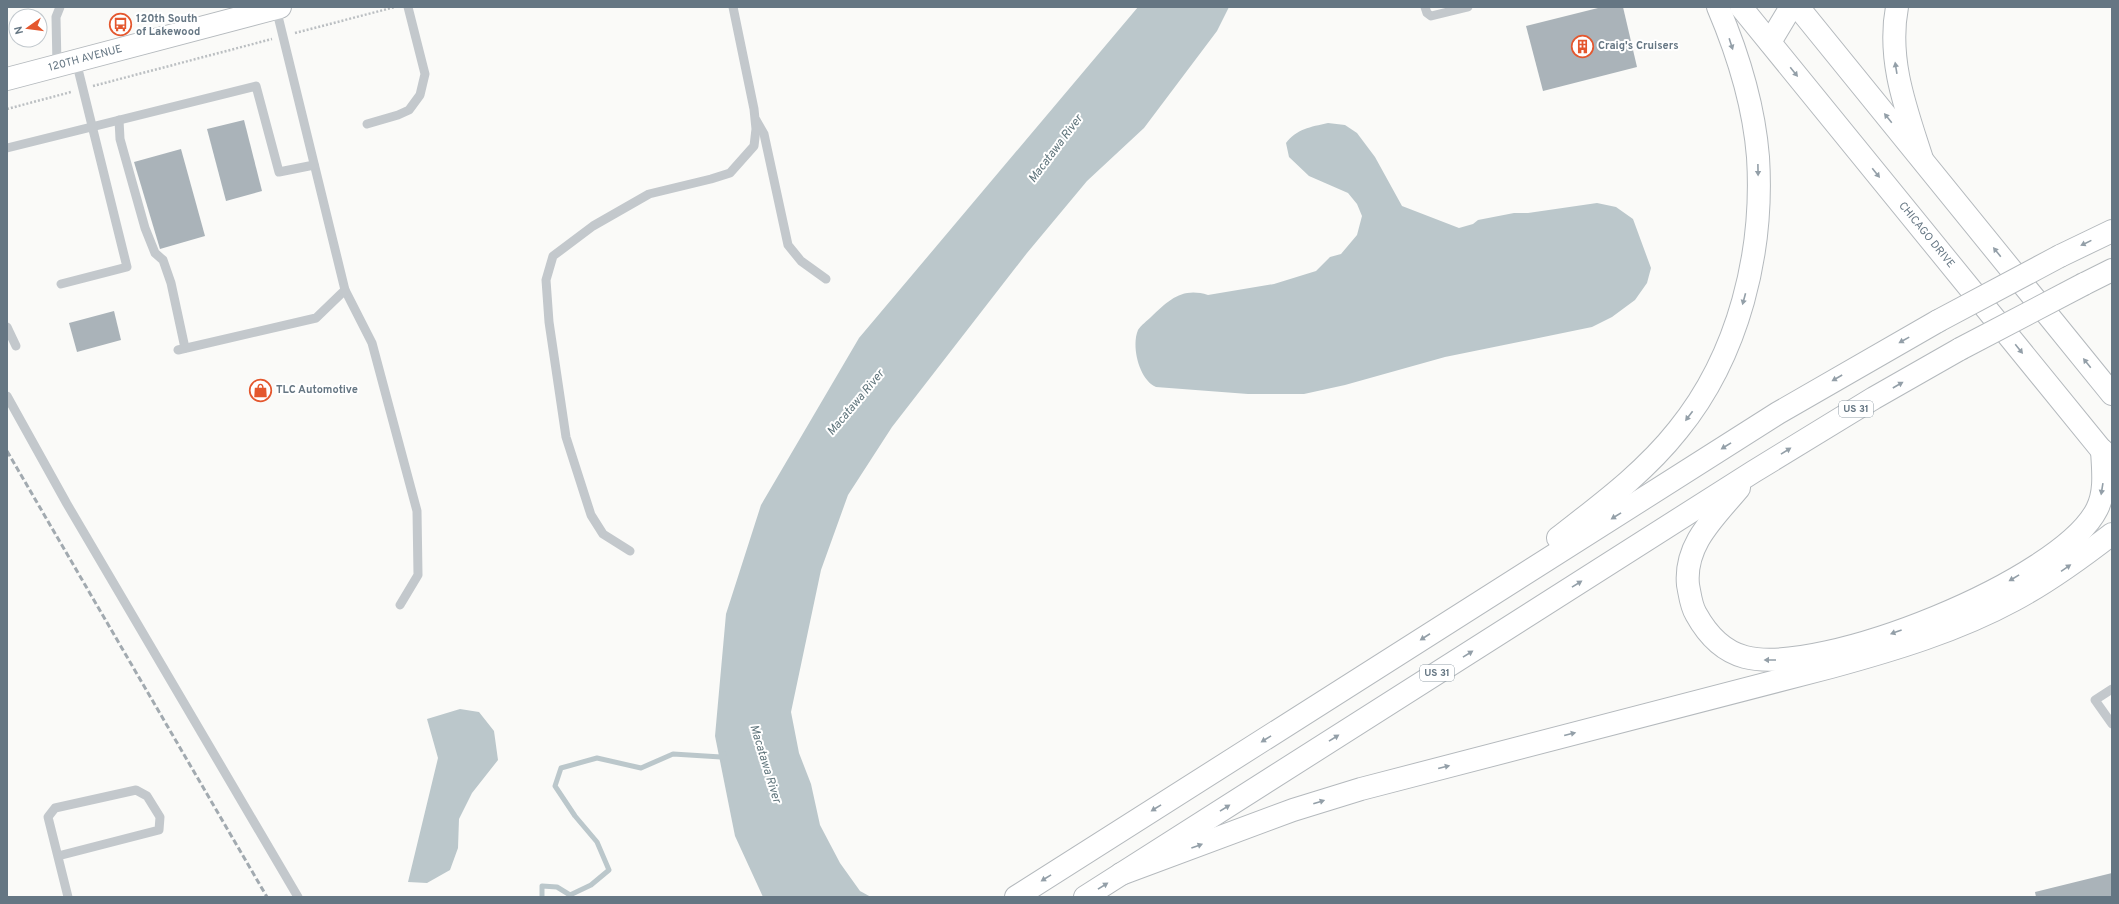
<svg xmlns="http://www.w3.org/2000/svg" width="2119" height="904" font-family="Overpass,sans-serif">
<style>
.water{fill:#bbc7cb}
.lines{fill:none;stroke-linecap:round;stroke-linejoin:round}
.stream{stroke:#bbc7cb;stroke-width:5}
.building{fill:#aab3b9}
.primary-casing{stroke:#b5babe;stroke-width:24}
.highway-casing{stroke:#b4b9bd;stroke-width:24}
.path{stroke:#bbbfc2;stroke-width:2.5;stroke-dasharray:2 2;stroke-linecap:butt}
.lane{stroke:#c3c8cc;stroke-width:9}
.primary{stroke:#fff;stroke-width:22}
.highway{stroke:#fff;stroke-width:22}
.rail{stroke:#a2aab0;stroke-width:3;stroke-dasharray:6 3;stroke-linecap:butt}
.highway-bridge-casing{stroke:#b4b9bd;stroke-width:24;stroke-linecap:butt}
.highway-bridge{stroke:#fff;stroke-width:22}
.oneway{fill:#939fa8}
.labels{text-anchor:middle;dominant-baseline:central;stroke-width:4;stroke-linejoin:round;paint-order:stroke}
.shield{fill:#fff;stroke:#939fa8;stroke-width:1}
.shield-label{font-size:10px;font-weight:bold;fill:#657683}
.poi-label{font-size:11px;font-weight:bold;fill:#657683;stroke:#fff;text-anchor:start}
.street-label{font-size:11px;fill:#657683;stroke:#fff}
.water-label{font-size:12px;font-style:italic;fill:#60757c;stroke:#fff}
</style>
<rect width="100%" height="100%" fill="#fafaf8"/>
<g class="water">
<polygon points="1138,7 1229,7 1217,31 1144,128 1087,181 1027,253 892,427 848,495 821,570 791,712 799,753 811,784 820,825 840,863 860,891 871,897 763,897 735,836 715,736 726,614 761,505 859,338"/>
<path d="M1328,123l17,2 12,8 18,24 27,49 57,22 14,-4 5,-4 36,-7h14l69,-10 19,4 17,12 18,49 -4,15 -12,17 -23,17 -20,10 -147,30 -100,28 -41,9h-56l-92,-7c-17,-7 -25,-41 -18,-57 3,-5 9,-9 13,-13 18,-17 31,-30 57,-22l66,-11 42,-13 14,-14 11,-3 16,-19 5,-19 -5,-12 -9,-11 -39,-17 -20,-19 -3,-14c11,-14 24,-16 42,-20z"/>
<polygon points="460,709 479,712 494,731 498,760 472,793 459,819 458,848 450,870 427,883 408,882 438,758 427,719"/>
</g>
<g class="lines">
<polyline class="stream" points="542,897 542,886 557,887 570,895 591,885 609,870 597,842 575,816 555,786 561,768 597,758 641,768 673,754 721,757 724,754"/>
</g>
<g class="building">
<polygon points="1602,7 1623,7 1637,67 1543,91 1526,26"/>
<polygon points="244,120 262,191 226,201 207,129"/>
<polygon points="181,149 205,236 160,249 134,162"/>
<polygon points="114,311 121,340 77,352 69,323"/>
<polygon points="2112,873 2112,897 2036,897 2035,892"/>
</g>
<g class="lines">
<defs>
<g id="primary">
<path id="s1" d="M1741,7l371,456"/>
<polyline points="1798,7 2112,394"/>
<path id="s2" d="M7,79l273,-72"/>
</g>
<g id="highway">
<path d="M1897,7c-10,53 9,102 25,152"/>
<polyline points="1770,42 1791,7"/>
<polyline points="2060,256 2112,231"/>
<polyline points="2084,284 2112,270"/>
<path d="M1739,488c-24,29 -55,56 -51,97 2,10 3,21 8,29 11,20 26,37 49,43 75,20 317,-77 352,-148 9,-18 6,-39 5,-59"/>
<path d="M1558,538c42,-33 86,-65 120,-108 61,-75 86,-178 80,-273 -4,-50 -20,-103 -40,-150"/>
<path d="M1121,874l172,-64 68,-21 470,-122c62,-17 126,-36 183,-67 34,-18 67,-42 98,-66"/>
<polyline points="1016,897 1778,413 1938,321"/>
<polyline points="1085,897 1753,472 1874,398 1960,349"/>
</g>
</defs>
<use href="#primary" class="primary-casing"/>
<use href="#highway" class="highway-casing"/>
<g class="path">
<polyline points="295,33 395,7"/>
<polyline points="93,86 272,39"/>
<polyline points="7,109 71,92"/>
</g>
<g class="lane">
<polyline points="1425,7 1427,13 1431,16 1468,7"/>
<polyline points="276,8 345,290 372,343 417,511 418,575 400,605"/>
<polyline points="57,66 56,17 60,7"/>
<polyline points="119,120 120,139 145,228 155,253 163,260 171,283 185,348"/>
<polyline points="756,120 764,134 788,245 801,261 826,279"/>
<polyline points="367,124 398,115 409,110 420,95 425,74 408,7"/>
<polyline points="7,148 256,86 279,172 314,165"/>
<polyline points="61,284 127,267 76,61"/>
<polyline points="7,327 16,346"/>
<polyline points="178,350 316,318 345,290"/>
<polyline points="7,396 67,504 298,897"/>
<polyline points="630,551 603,534 591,515 566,437 549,322 546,280 553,256 593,226 649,194 711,179 730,173 754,146 756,129 754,109 733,7"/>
<polyline points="2112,689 2095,700 2112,724"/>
<polyline points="58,856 159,830 160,817 147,796 136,790 55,808 48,817 68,897"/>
</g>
<use href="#primary" class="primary"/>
<use href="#highway" class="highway"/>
<polyline class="rail" points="7,451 267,897"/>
<defs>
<g id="highway-bridge">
<polyline points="1938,321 2060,256"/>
<polyline points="1960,349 2084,284"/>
</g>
</defs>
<use href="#highway-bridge" class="highway-bridge-casing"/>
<use href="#highway-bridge" class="highway-bridge"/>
</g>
<defs><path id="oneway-solid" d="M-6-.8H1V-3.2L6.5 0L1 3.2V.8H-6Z"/></defs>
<g class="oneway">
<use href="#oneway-solid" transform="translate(1731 44) rotate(72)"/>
<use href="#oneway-solid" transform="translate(1896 68) rotate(-99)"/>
<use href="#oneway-solid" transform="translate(1794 72) rotate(51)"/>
<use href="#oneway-solid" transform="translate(1888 118) rotate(-129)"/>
<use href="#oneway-solid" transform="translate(1758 170) rotate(89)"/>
<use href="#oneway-solid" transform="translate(1876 173) rotate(51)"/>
<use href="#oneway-solid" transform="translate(2086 243) rotate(154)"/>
<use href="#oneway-solid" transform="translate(1997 252) rotate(-129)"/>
<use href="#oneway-solid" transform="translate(1744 299) rotate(105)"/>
<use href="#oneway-solid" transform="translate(1904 340) rotate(151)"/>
<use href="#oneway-solid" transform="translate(2019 349) rotate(51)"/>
<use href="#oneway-solid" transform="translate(2087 363) rotate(-129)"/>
<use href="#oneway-solid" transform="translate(1837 378) rotate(150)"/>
<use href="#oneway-solid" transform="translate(1898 385) rotate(-30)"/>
<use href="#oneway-solid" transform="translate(1689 416) rotate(127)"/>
<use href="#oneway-solid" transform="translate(1726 446) rotate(148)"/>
<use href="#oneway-solid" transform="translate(1786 451) rotate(-32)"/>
<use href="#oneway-solid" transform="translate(2102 489) rotate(99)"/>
<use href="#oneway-solid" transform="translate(1616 516) rotate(148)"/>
<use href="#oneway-solid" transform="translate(2066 568) rotate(-34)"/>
<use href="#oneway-solid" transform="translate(2014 578) rotate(149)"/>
<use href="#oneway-solid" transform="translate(1577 584) rotate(-32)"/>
<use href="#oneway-solid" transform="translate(1896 632) rotate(160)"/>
<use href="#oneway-solid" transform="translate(1425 637) rotate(147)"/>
<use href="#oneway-solid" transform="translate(1468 654) rotate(-32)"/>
<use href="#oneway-solid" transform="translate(1770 660) rotate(-180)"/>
<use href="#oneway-solid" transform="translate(1570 734) rotate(-14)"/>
<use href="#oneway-solid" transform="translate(1334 738) rotate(-32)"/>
<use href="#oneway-solid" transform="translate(1266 739) rotate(148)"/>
<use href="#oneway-solid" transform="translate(1444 767) rotate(-14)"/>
<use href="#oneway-solid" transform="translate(1319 802) rotate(-18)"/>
<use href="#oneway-solid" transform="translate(1156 808) rotate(148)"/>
<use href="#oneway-solid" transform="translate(1225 808) rotate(-32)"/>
<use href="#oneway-solid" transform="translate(1197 846) rotate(-20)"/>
<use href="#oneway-solid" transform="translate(1046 878) rotate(148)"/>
<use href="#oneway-solid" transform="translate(1103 886) rotate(-32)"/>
</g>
<defs>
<symbol id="bus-ring" viewBox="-11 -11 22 22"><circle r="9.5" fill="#fff" stroke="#e4572e" stroke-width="1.5"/><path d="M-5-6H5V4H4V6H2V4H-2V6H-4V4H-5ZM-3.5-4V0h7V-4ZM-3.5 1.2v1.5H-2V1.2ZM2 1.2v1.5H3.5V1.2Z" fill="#e4572e"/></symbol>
<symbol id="building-ring" viewBox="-11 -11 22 22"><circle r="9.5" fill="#fff" stroke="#e4572e" stroke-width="1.5"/><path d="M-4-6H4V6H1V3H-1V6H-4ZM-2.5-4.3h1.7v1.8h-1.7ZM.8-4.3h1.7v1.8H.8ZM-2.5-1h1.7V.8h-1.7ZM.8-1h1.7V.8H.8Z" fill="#e4572e"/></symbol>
<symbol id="shop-ring" viewBox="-11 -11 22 22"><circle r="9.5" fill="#fff" stroke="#e4572e" stroke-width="1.5"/><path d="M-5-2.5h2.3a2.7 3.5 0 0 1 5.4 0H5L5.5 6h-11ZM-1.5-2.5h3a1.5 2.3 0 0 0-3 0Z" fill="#e4572e"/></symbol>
</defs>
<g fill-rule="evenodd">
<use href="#bus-ring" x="108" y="12" width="25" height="25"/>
<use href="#building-ring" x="1570" y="34" width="25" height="25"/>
<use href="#shop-ring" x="248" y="378" width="25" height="25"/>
</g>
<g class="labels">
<g class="shield">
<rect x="1839" y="401" width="34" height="16" rx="3"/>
<rect x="1420" y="665" width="34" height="16" rx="3"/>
</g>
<g class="shield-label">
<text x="1856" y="409">US 31</text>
<text x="1437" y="673">US 31</text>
</g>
<g class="poi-label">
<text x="136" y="19">120th South<tspan x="136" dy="13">of Lakewood</tspan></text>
<text x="1598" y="46">Craig's Cruisers</text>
<text x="276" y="390">TLC Automotive</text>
</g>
<g class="street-label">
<text stroke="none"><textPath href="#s2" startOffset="81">120TH AVENUE</textPath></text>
<text stroke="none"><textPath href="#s1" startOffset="294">CHICAGO DRIVE</textPath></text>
</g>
<g class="water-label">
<text transform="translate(1056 149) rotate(-53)">Macatawa River</text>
<text transform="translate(856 403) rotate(-50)">Macatawa River</text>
<text transform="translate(765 764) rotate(73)">Macatawa River</text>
</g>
</g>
<rect width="2119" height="904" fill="none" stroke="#657683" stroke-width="16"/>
<g transform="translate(28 28) rotate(256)"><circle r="19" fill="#ffffff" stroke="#c1c8cd"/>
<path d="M0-3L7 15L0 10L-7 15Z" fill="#e4572e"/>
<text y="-6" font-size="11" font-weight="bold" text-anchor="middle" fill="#657683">N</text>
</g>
</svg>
